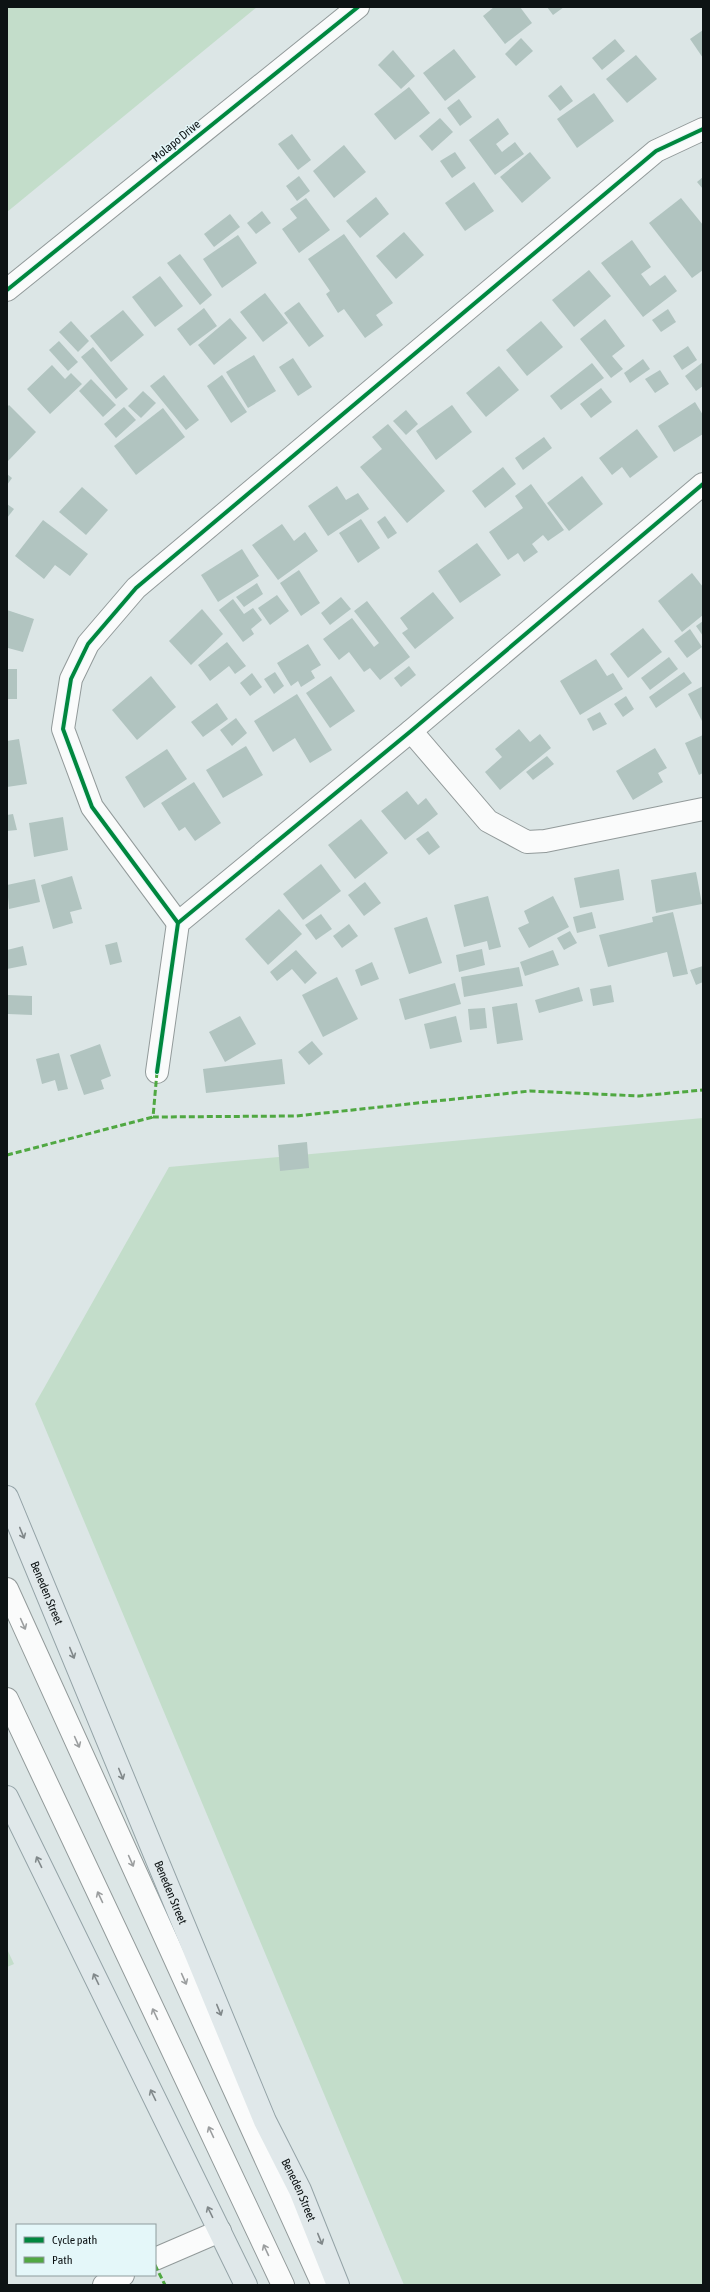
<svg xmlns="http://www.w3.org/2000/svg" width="710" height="2292" font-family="'Asap Condensed',sans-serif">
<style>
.green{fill:#c3ddca}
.building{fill:#b1c4c0}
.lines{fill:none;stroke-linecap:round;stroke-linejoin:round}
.minor-casing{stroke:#929a9a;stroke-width:24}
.major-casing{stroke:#94a3a7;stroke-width:24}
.minor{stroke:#fafbfb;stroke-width:22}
.major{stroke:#e0e8ea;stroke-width:22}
.quiet{stroke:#50a842;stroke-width:3;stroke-dasharray:6 3;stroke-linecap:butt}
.cycleway-casing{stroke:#e4f7f9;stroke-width:6}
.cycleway{stroke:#00873e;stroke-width:4}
.oneway{stroke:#81888a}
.oneway2{stroke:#9b9e9f}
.labels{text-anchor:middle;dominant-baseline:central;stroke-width:3;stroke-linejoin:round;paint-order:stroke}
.street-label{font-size:12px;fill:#0d1314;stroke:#e4f7f9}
</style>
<rect width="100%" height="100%" fill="#dce6e6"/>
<g class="green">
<polygon points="7,7 257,7 7,212"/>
<polygon points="703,1118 703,2285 404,2285 35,1404 169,1167"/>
<polygon points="7,1949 14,1964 7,1967"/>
</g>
<g class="building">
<polygon points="494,7 520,7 532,23 505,44 483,16"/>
<polygon points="547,7 564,7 553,15"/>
<polygon points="703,30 703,58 690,39"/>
<polygon points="521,38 533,51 516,66 505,54"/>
<polygon points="615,39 625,51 602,70 592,58"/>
<polygon points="454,49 476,77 445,101 423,73"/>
<polygon points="393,50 415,76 401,89 378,65"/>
<polygon points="636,55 657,79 627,103 606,79"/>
<polygon points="561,85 573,101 560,111 548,96"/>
<polygon points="409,87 430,113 395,140 374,114"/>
<polygon points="594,93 614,121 577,148 557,119"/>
<polygon points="459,99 472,117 460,126 447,108"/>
<polygon points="440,118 453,132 432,151 419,136"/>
<polygon points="498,118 509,134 496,144 502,152 515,142 524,154 495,175 469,140"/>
<polygon points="292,134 311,160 298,170 278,144"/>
<polygon points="344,145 366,172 334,198 313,171"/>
<polygon points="455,152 466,168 452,178 440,161"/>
<polygon points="530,152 551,178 522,203 500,177"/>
<polygon points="299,176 310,191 297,201 286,186"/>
<polygon points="703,177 703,189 697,182"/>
<polygon points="474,182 494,211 465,231 445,203"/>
<polygon points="376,197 389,214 360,238 346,221"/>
<polygon points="306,198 330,230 299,253 282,229 297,218 290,209"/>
<polygon points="681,198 703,225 703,270 692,278 649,223"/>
<polygon points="262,211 271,223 256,234 247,223"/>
<polygon points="230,214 240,227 214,247 204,234"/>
<polygon points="404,232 424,255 396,279 376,256"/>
<polygon points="344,234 393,303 376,315 383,325 365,338 344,309 338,313 326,294 330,291 308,259"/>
<polygon points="238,235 257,263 222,288 203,259"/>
<polygon points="632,240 651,267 641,274 650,286 665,275 677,291 643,317 601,263"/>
<polygon points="180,254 212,295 200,305 167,263"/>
<polygon points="589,270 611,296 574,327 552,300"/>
<polygon points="160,276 183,306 155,327 132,297"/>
<polygon points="265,293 288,323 263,342 240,312"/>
<polygon points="299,302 324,336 309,347 284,313"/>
<polygon points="204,308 217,326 190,346 177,329"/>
<polygon points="668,309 676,322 661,332 652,320"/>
<polygon points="123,310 144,335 111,362 90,336"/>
<polygon points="230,318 247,338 214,365 198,345"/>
<polygon points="605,319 625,346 612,356 623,369 611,378 580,339"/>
<polygon points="71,321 89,341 78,352 59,332"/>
<polygon points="541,321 563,347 527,376 506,350"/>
<polygon points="59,341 78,362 68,371 49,350"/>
<polygon points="688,346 697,360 682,370 673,356"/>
<polygon points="93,347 128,389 116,399 81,357"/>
<polygon points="254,355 276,391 248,408 226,372"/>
<polygon points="293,358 312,387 298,396 279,367"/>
<polygon points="643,359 650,369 630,383 624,373"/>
<polygon points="703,362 703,386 696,391 685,376"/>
<polygon points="592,363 604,378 561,410 550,396"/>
<polygon points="52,365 65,379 71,373 82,384 50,414 27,389"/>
<polygon points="499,366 519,390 486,417 466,393"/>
<polygon points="660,370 669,384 655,393 645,379"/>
<polygon points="164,375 199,420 186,430 150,386"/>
<polygon points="222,375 247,412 231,423 207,386"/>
<polygon points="91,379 116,405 103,417 79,391"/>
<polygon points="601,388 612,402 591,418 580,404"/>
<polygon points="143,391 156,403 141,418 128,406"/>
<polygon points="695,402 703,415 703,434 674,452 658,426"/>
<polygon points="9,405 36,432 7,462 7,407"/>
<polygon points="452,405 472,432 436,460 416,431"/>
<polygon points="124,407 136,420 116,438 104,424"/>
<polygon points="163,408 185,437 136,475 114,446"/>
<polygon points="406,410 418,424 406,435 393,421"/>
<polygon points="388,424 445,491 407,523 360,467 382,449 372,437"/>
<polygon points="637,429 658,457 630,478 622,467 612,475 599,458"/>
<polygon points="544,437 552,448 523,470 515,458"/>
<polygon points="503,467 516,484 485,508 472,491"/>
<polygon points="7,474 12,478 7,485"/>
<polygon points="582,476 603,504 569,531 547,503"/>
<polygon points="531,484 564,530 548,541 543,535 532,544 538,552 524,562 518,553 508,560 489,532 523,508 515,496"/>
<polygon points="337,486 346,500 358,493 369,509 328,536 308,506"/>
<polygon points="82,487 108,510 86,535 59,512"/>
<polygon points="7,504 14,509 7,518"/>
<polygon points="385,516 397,533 388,539 377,522"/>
<polygon points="361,519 380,548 358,563 339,533"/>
<polygon points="43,520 88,554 70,576 55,565 44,579 15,556"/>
<polygon points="282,524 294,541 305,532 318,551 278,580 252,545"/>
<polygon points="477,543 501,575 460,603 438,571"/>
<polygon points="242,549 259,576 218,602 201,575"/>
<polygon points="299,570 320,603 301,616 280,583"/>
<polygon points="692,573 703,587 703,615 682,632 658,601"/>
<polygon points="257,583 263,594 244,607 236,597"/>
<polygon points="433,592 454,618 415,649 402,633 408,629 400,618"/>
<polygon points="277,595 289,611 270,625 258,608"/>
<polygon points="341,597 351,609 330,625 321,613"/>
<polygon points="233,599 244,614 253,608 262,620 251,629 254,634 243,642 219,610"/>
<polygon points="367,601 410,657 380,680 370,668 364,672 349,652 339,660 323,639 352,618 374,647 379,643 354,611"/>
<polygon points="202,609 223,634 191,665 169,641"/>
<polygon points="7,610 34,619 23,652 8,648 7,651"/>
<polygon points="703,621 703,636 696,626"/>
<polygon points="643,628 662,652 628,678 610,654"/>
<polygon points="690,629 702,647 687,658 674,641"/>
<polygon points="227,642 246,666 235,674 229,666 210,681 198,665"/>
<polygon points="308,644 321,665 311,671 315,678 301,687 298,681 291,686 277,663"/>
<polygon points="669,657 678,669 650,690 641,678"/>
<polygon points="596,659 607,676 613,673 623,689 580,715 560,681"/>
<polygon points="409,666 416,675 401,687 394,678"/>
<rect x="7" y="669" width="10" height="30"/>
<polygon points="275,672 284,686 274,694 264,679"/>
<polygon points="684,672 692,683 656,708 649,697"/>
<polygon points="252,673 262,687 250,696 240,683"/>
<polygon points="151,676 176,707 137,740 112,710"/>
<polygon points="331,676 355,711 330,728 306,693"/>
<polygon points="703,686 703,720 702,721 688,694"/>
<polygon points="297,694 332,750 310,763 295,738 273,752 254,721"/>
<polygon points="626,696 634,709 623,717 614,704"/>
<polygon points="217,703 228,719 203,737 191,722"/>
<polygon points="600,712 607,724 593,731 587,719"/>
<polygon points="236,718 247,733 232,746 220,730"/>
<polygon points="519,729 530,742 540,734 551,748 500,790 485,772 502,757 495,749"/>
<polygon points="703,735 703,773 699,775 685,743"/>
<polygon points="19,739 27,784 7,787 7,741"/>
<polygon points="246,746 263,775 223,798 206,770"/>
<polygon points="655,748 667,768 658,773 663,782 633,800 616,771"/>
<polygon points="167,749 187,779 144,808 125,777"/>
<polygon points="547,756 554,764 533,780 526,772"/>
<polygon points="194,782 221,823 195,841 185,827 179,831 161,803"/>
<polygon points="407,791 418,805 426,798 438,814 405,840 381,811"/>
<polygon points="13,814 17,830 7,831 7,815"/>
<polygon points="63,817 68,850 34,857 29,823"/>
<polygon points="361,819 388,853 355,879 328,845"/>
<polygon points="428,831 440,847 429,855 416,839"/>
<polygon points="321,864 341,891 303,920 283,894"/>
<polygon points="619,869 624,900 580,908 574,878"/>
<polygon points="696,872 702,904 656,913 651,880"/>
<polygon points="72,876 82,909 70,912 73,923 53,929 41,885"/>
<polygon points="35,879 40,902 9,909 7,885"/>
<polygon points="365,882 381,903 364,916 348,895"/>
<polygon points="488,896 501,947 489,950 487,941 464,947 454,905"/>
<polygon points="553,896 569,927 529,948 518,928 529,923 524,911"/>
<polygon points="279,909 302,934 268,965 245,939"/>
<polygon points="592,912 596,928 577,933 573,917"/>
<polygon points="673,912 688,974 673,977 667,952 608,967 599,935 653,922 652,917"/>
<polygon points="321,914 332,929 316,940 305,925"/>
<polygon points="427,917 442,963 409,974 394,928"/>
<polygon points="349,924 358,936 342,948 333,936"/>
<polygon points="570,931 577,943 564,950 557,938"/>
<polygon points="117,942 122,962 110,965 105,945"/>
<polygon points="23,946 27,965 7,969 7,950"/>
<polygon points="482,949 485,965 459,972 456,955"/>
<polygon points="296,950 317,973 305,984 292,969 277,981 270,972"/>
<polygon points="553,950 559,965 525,976 520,962"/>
<polygon points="372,962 379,979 361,986 355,970"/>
<polygon points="703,966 703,982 696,985 690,970"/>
<polygon points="519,967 523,986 464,997 461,977"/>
<polygon points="337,977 358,1019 323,1037 302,995"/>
<polygon points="455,983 461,1004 405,1020 399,999"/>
<polygon points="611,985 614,1002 593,1006 590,989"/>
<polygon points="579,987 583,1001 539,1013 535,1000"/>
<polygon points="8,995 32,996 32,1015 8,1014"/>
<polygon points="517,1003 523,1040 497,1044 492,1007"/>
<polygon points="485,1008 487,1028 470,1030 468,1009"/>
<polygon points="240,1016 256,1044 225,1062 209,1032"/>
<polygon points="456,1016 462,1042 430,1049 424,1024"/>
<polygon points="312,1041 323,1054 309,1065 298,1052"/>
<polygon points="100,1044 111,1076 101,1080 104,1089 84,1095 70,1055"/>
<polygon points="59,1053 68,1089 58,1091 55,1080 42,1084 36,1059"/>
<polygon points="282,1059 285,1084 206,1093 203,1069"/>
<polygon points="307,1142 309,1168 280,1171 278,1145"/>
</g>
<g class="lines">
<defs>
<g id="minor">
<polyline points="7,290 358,7"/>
<polyline points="411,731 488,821 527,842 545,841 703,809"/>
<polyline points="178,923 92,807 63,729 71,679 88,644 136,588 656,151 703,129"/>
<polyline points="157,1072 178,923 411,731 703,484"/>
<polyline points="7,1589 323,2285"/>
<polyline points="7,1699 283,2285"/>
<polyline points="155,2259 220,2231"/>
<polyline points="104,2285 123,2275"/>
</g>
<g id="major">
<path id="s1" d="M7,1497l258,624 35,69 38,95"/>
<polyline points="7,1797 246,2285"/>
</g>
</defs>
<use href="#minor" class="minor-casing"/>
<use href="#major" class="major-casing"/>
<use href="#minor" class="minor"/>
<use href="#major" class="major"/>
<g class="quiet">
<polyline points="157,1072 153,1117 296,1116 530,1091 639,1096 703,1090"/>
<polyline points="7,1155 153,1117"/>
<polyline points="155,2265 165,2285"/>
</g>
<defs>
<g id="cycleway">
<polyline points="7,290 358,7"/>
<polyline points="178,923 92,807 63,729 71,679 88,644 136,588 656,151 703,129"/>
<polyline points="157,1072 178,923 411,731 703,484"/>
</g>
</defs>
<use href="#cycleway" class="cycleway-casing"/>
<use href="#cycleway" class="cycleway"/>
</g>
<defs><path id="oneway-shaft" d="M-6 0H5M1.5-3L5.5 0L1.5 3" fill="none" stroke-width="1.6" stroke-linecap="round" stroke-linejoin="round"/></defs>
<g class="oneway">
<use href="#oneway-shaft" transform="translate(22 1533) rotate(68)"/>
<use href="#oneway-shaft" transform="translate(72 1653) rotate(68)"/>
<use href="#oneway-shaft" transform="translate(121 1774) rotate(68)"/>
<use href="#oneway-shaft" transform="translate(39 1862) rotate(-116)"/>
<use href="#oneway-shaft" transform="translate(96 1979) rotate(-116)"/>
<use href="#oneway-shaft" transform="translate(219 2010) rotate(68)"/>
<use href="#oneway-shaft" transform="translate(153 2095) rotate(-116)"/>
<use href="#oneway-shaft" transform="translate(210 2212) rotate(-116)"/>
<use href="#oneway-shaft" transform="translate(320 2239) rotate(68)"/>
</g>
<g class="oneway2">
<use href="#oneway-shaft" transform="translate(23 1624) rotate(66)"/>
<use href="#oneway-shaft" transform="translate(77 1742) rotate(66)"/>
<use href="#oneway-shaft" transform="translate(131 1861) rotate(66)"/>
<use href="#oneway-shaft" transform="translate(100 1897) rotate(-115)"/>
<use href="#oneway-shaft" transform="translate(184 1979) rotate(66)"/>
<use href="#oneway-shaft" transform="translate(155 2014) rotate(-115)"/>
<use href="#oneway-shaft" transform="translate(211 2132) rotate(-115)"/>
<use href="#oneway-shaft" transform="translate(266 2250) rotate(-115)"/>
</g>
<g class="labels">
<g class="street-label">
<text transform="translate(176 141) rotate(-39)">Molapo Drive</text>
<text stroke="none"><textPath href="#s1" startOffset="104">Beneden Street</textPath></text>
<text stroke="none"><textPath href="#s1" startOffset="428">Beneden Street</textPath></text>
<text stroke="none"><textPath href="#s1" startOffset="752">Beneden Street</textPath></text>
</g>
</g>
<rect width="710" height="2292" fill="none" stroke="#0d1314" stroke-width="16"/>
<rect x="16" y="2224" width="140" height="52" fill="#e4f7f9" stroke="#8e9c9d"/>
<rect x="24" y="2237" width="20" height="6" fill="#00873e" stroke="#8e9c9d"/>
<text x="52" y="2244" font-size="12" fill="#0d1314">Cycle path</text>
<rect x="24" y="2257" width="20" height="6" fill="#50a842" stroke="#8e9c9d"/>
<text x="52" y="2264" font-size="12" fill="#0d1314">Path</text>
</svg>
